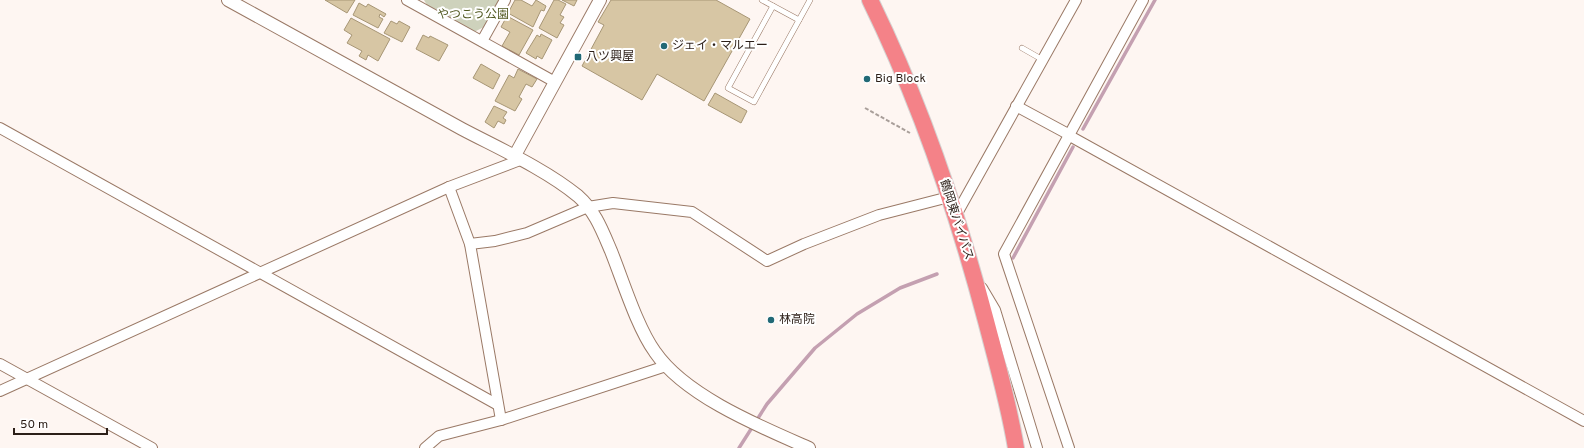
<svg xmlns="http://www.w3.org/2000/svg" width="1584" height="448" font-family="Overpass,'Noto Sans JP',sans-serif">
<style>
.green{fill:#ced2bc}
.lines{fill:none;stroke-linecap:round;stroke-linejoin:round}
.stream{stroke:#c4a0b1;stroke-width:3.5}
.building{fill:#d7c6a4;stroke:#a79675}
.service-casing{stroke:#9a7966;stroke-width:6}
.minor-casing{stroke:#9a7966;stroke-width:12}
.tertiary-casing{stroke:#9a7966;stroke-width:14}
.trunk-casing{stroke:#d5d2d1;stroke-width:18}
.path{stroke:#a99f9a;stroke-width:2;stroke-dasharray:4 2;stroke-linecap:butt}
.service{stroke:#fff;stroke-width:5}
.minor{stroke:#fff;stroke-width:10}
.tertiary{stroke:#fff;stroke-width:12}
.trunk{stroke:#f48288;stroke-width:16}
.poi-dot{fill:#216976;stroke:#fff;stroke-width:1.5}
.labels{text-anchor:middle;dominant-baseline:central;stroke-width:4;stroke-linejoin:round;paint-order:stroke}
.park-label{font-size:12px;fill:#525a22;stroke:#fff}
.poi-label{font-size:12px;fill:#2c1f18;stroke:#fff;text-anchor:start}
.street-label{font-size:12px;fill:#2c1f18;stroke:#fff}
</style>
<rect width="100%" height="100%" fill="#fef6f2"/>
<polygon class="green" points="424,0 500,0 486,26 474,32 427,5"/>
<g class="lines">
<g class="stream">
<polyline points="1083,129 1155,0"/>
<polyline points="1013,258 1073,147"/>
<polyline points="739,448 767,404 815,348 857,314 900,288 937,274"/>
</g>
</g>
<g class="building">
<polygon points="325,0 355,0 347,13"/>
<polygon points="515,0 521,0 532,6 536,0 546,6 544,11 541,10 533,27 508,13"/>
<polygon points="554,0 558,0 566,4 560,15 564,17 560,23 564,25 557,38 539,28"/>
<polygon points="562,0 577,0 574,6"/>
<polygon points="611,0 716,0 750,19 704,101 657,74 642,100 582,66 604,25 598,22"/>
<polygon points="359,3 366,7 368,4 386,14 384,17 380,14 379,17 383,19 378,28 353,15"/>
<polygon points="507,16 533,30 519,55 502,46 510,32 501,27"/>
<polygon points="351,18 390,39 378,61 368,55 366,60 359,56 362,51 347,43 352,35 344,30"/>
<polygon points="391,21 397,24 399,21 410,27 402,42 384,33"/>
<polygon points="541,34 552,40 542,59 537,56 536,59 526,53 537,35 540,37"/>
<polygon points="423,35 429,38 430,36 448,45 439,61 416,49"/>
<polygon points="481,64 500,75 493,89 473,78"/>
<polygon points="518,69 537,79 532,87 526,84 519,97 522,99 515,111 495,101 509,75 514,78"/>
<polygon points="715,93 747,111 741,123 708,105"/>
<polygon points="494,106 507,112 503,118 506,120 504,124 498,121 494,128 485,122"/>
</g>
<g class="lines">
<defs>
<g id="service">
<polyline points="762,0 799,20"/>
<polyline points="773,6 728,88 754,102 810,0"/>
<polyline points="1022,48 1043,60"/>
</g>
<g id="minor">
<polyline points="407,0 555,82"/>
<polyline points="482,41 505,0"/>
<polyline points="1016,106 1068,134"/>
<polyline points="0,128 498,405"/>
<polyline points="1068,135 1584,421"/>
<polyline points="449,187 470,244 501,420"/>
<polyline points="956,215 1076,0"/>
<polyline points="470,244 495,241 527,233 588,207 613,203 692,212 767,261 804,244 879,215 949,197"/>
<polyline points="982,288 995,310 1037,448"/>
<polyline points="0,364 152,448"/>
<polyline points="0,391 449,187 520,160"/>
<polyline points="425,448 439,436 501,420 666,366"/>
<polyline points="1069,448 1004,254 1143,0"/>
</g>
<g id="tertiary">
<path d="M228,0c78,43 156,86 234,129 38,20 83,40 116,67 17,15 24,34 33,55 12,30 26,76 44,101 30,44 106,75 154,96"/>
<polyline points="514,157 600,0"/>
</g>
<path id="trunk" d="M870,0c50,102 87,211 116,321 11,42 23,84 30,127"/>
</defs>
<use href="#service" class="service-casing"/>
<use href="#minor" class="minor-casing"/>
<use href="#tertiary" class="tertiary-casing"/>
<use href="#trunk" class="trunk-casing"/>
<polyline class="path" points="865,108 910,133"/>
<use href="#service" class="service"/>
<use href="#minor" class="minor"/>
<use href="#tertiary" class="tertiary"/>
<use href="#trunk" class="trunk"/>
</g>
<g class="poi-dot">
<circle cx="664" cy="46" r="4"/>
<rect x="574" y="53" width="8" height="8" rx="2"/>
<circle cx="867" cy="79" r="4"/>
<circle cx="771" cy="320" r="4"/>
</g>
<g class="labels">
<g class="park-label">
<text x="473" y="15">やつこう公園</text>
</g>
<g class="poi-label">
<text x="672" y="46">ジェイ・マルエー</text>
<text x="586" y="57">八ツ興屋</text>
<text x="875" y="79">Big Block</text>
<text x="779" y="320">林高院</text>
</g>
<g class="street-label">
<text transform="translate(956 220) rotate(72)">鶴岡東バイパス</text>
</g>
</g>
<path d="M14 428v6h93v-6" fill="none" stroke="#2c1f18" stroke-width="2"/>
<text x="20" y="428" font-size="12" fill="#2c1f18" stroke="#ffffff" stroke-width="3" paint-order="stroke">50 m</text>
</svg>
